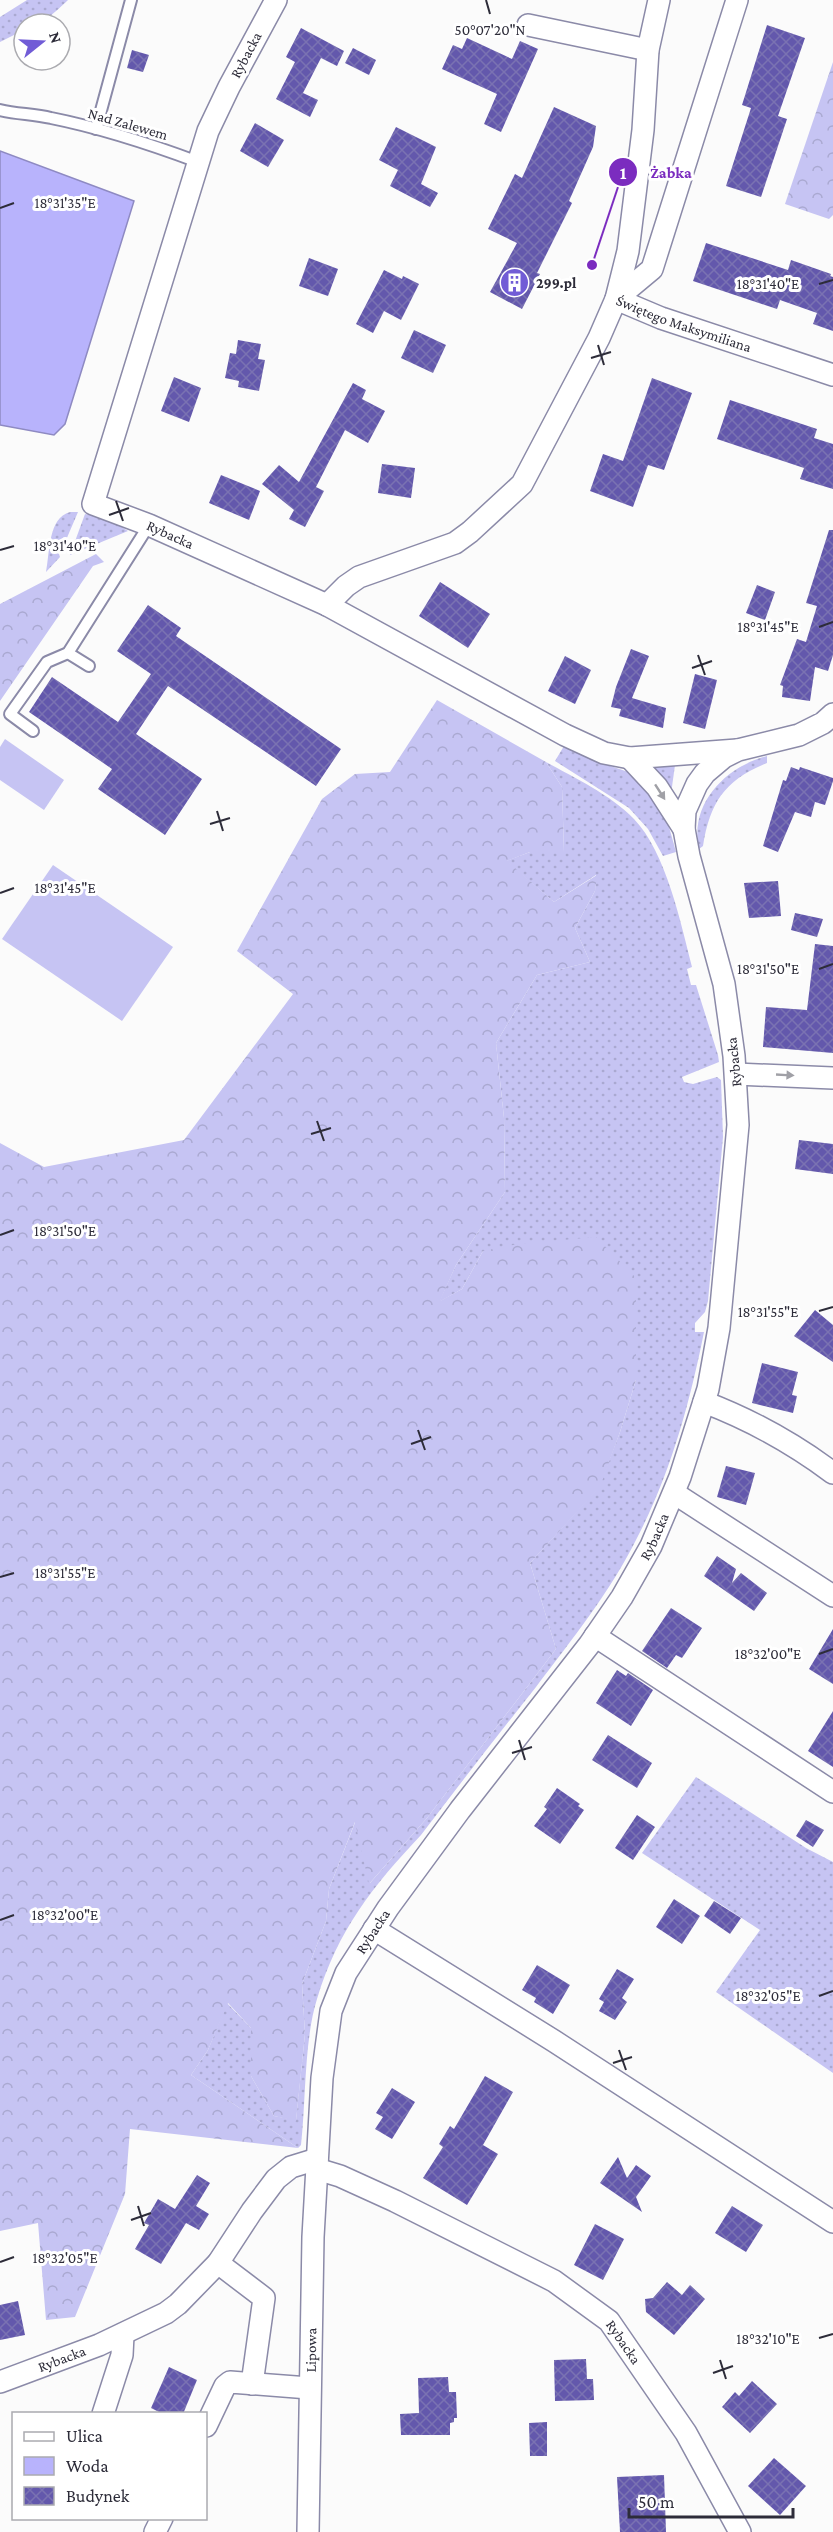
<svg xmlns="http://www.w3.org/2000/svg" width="833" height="2532" font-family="'Crimson Pro',serif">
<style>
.grass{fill:url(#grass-dots)}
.forest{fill:url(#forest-crowns)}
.pitch{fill:#c6c4f3}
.water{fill:#b8b3fc;stroke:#8e8ac2;stroke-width:1.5}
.building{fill:url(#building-cross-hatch)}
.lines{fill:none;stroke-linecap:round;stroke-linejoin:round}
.service-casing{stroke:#8b8aa8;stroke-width:14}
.minor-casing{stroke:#8b8aa8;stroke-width:24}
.service{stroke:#fff;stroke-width:10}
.minor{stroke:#fff;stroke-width:21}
.oneway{fill:#a0a0a6}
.ticks{fill:none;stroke:#2d2c39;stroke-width:2}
.labels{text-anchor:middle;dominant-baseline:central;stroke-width:6;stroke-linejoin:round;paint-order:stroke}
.street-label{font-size:15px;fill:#2d2c39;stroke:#fff}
.poi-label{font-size:15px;font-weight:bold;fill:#2d2c39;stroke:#fff;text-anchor:start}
.ticks-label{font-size:15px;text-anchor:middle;fill:#2d2c39;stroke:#fff;stroke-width:6;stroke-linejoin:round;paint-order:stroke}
.leader{fill:none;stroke:#7b2cbf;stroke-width:2}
.callout-dot{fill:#7b2cbf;stroke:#fff;stroke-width:2}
.mark-label{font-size:18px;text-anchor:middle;font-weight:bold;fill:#fff}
.callout-label{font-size:16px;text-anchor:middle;font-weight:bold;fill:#7b2cbf;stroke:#fff;stroke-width:6;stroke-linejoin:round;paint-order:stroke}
</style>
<defs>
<pattern id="grass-dots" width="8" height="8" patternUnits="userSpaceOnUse" patternTransform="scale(1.5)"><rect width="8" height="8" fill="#c6c4f3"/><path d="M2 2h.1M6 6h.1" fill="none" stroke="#aaa9d1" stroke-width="1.8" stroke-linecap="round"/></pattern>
<pattern id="forest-crowns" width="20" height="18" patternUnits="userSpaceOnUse" patternTransform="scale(1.5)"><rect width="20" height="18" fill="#c6c4f3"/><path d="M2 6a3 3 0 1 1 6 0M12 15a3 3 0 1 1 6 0" fill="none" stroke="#aaa9d1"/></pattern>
<pattern id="building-cross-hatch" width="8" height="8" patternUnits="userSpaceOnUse" patternTransform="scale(1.5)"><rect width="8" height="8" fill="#6358ac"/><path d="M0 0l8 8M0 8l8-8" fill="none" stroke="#7a72b2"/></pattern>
</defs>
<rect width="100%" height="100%" fill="#fbfbfb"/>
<g class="grass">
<path d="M27,0h41c-14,13 -23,24 -44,24v6l-24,12v-25z"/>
<path d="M70,512h8l-12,28 -8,11 2,6 -14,15c4,-20 2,-54 24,-60z"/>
<polygon points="85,514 110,520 128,531 70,555"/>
<polygon points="564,746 590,759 637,775 666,816 676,852 663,856 648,829 629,808 555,761"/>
<path d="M767,756v7c-42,17 -57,39 -64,83l-4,3c-10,-45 26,-82 68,-93z"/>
<path d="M546,762c29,16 65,33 88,57 32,33 47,105 58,148l-5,2 4,16h5l22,70 1,7 -37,15 2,5 9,2 24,-7 4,3 2,57 -15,164 -3,11 -10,11v9h9c-14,70 -33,140 -66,204 -27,55 -65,102 -102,151 -39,49 -77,98 -115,148 -49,52 -83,95 -104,164 -13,41 -11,102 -16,146l-3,3 -107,-73 17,-25 19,-47 24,25v48l23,40 22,4 9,-86 -3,-50 24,-63 3,-32 27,-69 14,63 57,-65 129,-169 -26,-86 69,-76 21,-55 16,-52 -153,-129 -21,38 -23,13 17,-37 49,-73 -1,-74 -8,-75 41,-68 53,-13 -15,-34 20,-37 1,-16 -42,27 -48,-41 24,-9h34l-2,-65z"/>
<polygon points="674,764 675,765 671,794 651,767"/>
<polygon points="696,1777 806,1848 833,1862 833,2073 716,1992 760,1930 642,1853"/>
</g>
<g class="forest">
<polygon points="833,62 833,215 829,219 785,204"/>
<polygon points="96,554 104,562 93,566 0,701 0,604"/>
<polygon points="437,700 546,762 562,787 564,852 530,852 507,861 554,902 597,875 595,891 575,928 590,962 537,975 496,1043 504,1118 505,1192 456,1265 440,1301 462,1289 483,1251 518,1244 596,1237 636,1278 636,1380 620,1432 600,1487 530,1563 556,1649 427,1818 369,1884 355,1822 329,1889 326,1921 302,1984 305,2034 296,2121 274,2116 251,2076 251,2028 228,2003 208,2050 191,2075 298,2148 130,2129 125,2194 75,2317 46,2320 38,2223 0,2231 0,1143 44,1167 184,1140 293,994 237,951 322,799 355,774 390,772"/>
</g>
<g class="pitch">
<polygon points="5,739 64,780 44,810 0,780 0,747"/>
<polygon points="53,865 173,947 122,1021 2,939"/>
</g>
<polygon class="water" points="0,151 134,201 65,424 54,435 0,425"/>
<g class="building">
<polygon points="767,25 805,38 778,116 787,119 761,197 726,186 751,108 742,105"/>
<polygon points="301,28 344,51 337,66 321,58 303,93 318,100 310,117 276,99 295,62 286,57"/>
<polygon points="467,38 512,59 520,41 538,49 501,132 484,124 497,94 442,69 453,45 462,49"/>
<polygon points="353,48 376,60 369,75 345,63"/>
<polygon points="132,50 149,55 143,72 127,68"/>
<polygon points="554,107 596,126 593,147 569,201 572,203 537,273 540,274 522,309 490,292 517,243 488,229 515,174 522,178"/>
<polygon points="255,123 284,140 268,167 240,151"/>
<polygon points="396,127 436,147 421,184 438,193 430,207 390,186 398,170 379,160"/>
<polygon points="706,243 788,270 791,260 831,274 827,284 830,276 833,277 833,331 813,324 817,313 780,300 777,309 693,281"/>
<polygon points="309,258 338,269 328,296 299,286"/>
<polygon points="384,270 402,279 403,276 419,284 401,320 384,311 373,333 356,324"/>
<polygon points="414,330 446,345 433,373 401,358"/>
<polygon points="238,340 261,344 258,359 265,360 259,391 238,387 239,381 225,378 230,353 236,354"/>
<polygon points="174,377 201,388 189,422 161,411"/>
<polygon points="652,378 692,393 664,470 648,465 633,507 590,491 603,454 623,461"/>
<polygon points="353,383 366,390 362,399 385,411 368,443 345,430 316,487 324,491 305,527 289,519 294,510 262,484 279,465 299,482"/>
<polygon points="730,400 817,429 814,438 833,444 833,489 800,479 804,468 717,439"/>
<polygon points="382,464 415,468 411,498 378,493"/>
<polygon points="221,475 260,491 249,520 209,503"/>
<polygon points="829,530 833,530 833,655 828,671 815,667 810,701 782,697 783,686 780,685 797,639 806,642 817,606 806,603"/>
<polygon points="440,582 490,614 468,648 419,616"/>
<polygon points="757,585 775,592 765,620 746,613"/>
<polygon points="148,605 181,628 176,636 341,749 316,786 168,686 136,734 202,779 165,835 98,789 112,769 29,712 52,677 118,722 151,674 117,651"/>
<polygon points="631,649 649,656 632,698 666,708 663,728 619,716 621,709 611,707 616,687"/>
<polygon points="565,656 591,670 575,704 548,691"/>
<polygon points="695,674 717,680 705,729 683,723"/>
<polygon points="791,767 799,770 800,767 833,778 833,781 825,805 815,802 811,817 795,812 778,852 763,846 783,780 786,781"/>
<polygon points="778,881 781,916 749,918 744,883"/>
<polygon points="795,913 823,919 817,937 791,930"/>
<polygon points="815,944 833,946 833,1053 763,1047 766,1007 807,1010"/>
<polygon points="799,1140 833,1144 833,1174 795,1169"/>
<polygon points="815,1310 833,1325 833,1362 794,1336"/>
<polygon points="762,1363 798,1372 792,1395 797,1396 793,1413 752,1403"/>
<polygon points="726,1466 755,1473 746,1505 717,1497"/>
<polygon points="717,1556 736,1569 732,1583 741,1573 767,1593 754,1611 704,1576"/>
<polygon points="671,1608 702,1628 682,1658 676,1655 667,1668 642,1651"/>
<polygon points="833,1629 833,1684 809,1669"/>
<polygon points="617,1670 626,1676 628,1673 653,1690 631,1726 596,1703"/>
<polygon points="833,1711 833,1767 808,1751"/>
<polygon points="608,1735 652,1763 637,1788 592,1760"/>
<polygon points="557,1788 580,1804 578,1806 584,1810 560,1844 534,1826 547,1809 544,1807"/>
<polygon points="637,1815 655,1827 633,1860 615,1848"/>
<polygon points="806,1820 824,1830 813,1847 796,1836"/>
<polygon points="674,1899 700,1916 682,1944 656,1927"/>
<polygon points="714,1901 741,1918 730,1934 704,1916"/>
<polygon points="537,1965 570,1985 553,2014 534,2002 536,1998 522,1990"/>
<polygon points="617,1969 634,1979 622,1998 627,2002 615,2020 599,2011 604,2002 599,1999"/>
<polygon points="485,2076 513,2092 483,2145 498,2154 467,2205 423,2178 443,2147 439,2144 450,2126 454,2129"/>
<polygon points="392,2088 415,2102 392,2139 375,2129 383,2117 376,2113"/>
<polygon points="618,2157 627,2178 636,2165 651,2176 636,2197 642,2212 600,2183"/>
<polygon points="197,2175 210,2183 196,2206 209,2214 199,2230 186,2223 161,2264 135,2249 149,2225 144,2223 158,2199 175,2209"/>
<polygon points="732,2206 763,2225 746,2252 715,2233"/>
<polygon points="595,2224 624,2239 603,2280 574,2265"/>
<polygon points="667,2282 682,2295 690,2285 705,2299 674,2335 646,2312 645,2299 653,2298"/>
<polygon points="18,2301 25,2335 0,2340 0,2305"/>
<polygon points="586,2359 587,2379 593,2379 594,2400 555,2401 554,2360"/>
<polygon points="169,2367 197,2380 183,2414 163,2414 151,2408"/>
<polygon points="448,2377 449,2392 456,2392 457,2418 454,2418 454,2422 450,2423 450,2435 401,2435 400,2414 419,2413 418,2378"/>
<polygon points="752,2381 777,2404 750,2433 722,2407 735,2392 739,2396"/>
<polygon points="547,2422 547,2456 530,2456 529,2423"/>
<polygon points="774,2458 806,2486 780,2515 748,2486"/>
<polygon points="664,2475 666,2532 620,2532 617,2477"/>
</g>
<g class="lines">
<defs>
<g id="service">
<path d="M0,110c17,4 34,4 51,8 50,10 99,26 147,44"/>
<polyline points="96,129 131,0"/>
<polyline points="68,653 89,666"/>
<polyline points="33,731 10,714 47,662 68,653 149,525"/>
</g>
<g id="minor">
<path id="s1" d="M276,0l-47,87 -21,44 -115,373 56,21 178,80 238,130 39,18 26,5 107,-8"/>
<path id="s2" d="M659,0l-11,50 -5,80 -15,121 -12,48 45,19 172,57"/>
<polyline points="528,25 648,50"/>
<polyline points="327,605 346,586 359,577 455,543 470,532 522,484 599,338 616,299 652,269 737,0"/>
<polyline points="630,758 657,787 684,829"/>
<polyline points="736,1074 833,1078"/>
<path d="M704,1402c45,17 90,42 129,71"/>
<polyline points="674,1493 833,1596"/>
<polyline points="595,1636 833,1792"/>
<polyline points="374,1929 554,2041 833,2222"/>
<path id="s3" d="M317,2169l23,7 55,25 159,80 55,40 77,112 54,99"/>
<polyline points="218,2263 264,2298 252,2384"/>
<path id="s4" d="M0,2382l99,-37 67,-32 12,-9 40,-41 34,-52 24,-32 15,-12 26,-8"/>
<polyline points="103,2414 122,2355 123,2335"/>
<polyline points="206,2426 225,2386 230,2382 309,2388"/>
<polyline points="155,2532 162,2518"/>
<path id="s5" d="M308,2532l5,-295 9,-159 9,-67 15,-38 42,-65 72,-98 129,-165 33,-48 29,-51 29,-69 28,-88 11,-61 19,-203 -4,-69 -10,-72 -35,-128 -5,-27 1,-18 12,-27 8,-11 19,-16 14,-7 61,-15 24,-12 10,-9"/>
</g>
</defs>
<use href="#service" class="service-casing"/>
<use href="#minor" class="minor-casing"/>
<use href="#service" class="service"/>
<use href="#minor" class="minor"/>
</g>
<defs><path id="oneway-solid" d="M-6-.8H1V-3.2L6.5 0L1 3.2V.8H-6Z" transform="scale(1.5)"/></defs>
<g class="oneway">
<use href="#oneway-solid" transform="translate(660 792) rotate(57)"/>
<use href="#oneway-solid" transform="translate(785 1075) rotate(3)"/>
</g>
<path class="ticks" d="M486,0l4,14M0,208l14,-5M819,284l14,-4M598,345l6,20M591,358l20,-6M116,501l7,20M109,515l20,-7M0,550l14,-4M819,627l14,-5M698,655l7,20M692,668l20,-7M217,811l6,20M210,824l20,-6M0,893l14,-5M819,969l14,-5M317,1121l7,20M311,1134l20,-6M0,1235l14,-5M819,1311l14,-4M418,1430l7,20M411,1444l20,-7M0,1577l14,-4M819,1654l14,-5M519,1740l6,20M512,1753l20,-6M0,1920l14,-5M819,1996l14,-5M619,2050l7,20M613,2063l19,-6M138,2206l6,20M131,2220l20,-7M0,2262l14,-5M819,2338l14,-4M720,2360l6,19M713,2373l20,-7"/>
<defs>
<symbol id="building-disc" viewBox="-11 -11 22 22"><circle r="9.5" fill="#715cd6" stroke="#fff"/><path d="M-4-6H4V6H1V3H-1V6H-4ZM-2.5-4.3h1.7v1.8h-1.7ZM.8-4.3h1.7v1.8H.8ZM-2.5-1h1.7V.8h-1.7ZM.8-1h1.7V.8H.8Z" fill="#fff"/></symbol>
</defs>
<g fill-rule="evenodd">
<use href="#building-disc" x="498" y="266" width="33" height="33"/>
</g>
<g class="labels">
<g class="street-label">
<text transform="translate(246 55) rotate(-62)">Rybacka</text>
<text transform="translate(128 124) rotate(16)">Nad Zalewem</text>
<text stroke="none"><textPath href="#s2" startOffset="375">Świętego Maksymiliana</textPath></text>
<text stroke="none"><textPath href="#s1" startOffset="621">Rybacka</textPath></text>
<text transform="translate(734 1062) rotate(-96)">Rybacka</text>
<text stroke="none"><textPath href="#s5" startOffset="1098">Rybacka</textPath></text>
<text stroke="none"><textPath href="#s5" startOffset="612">Rybacka</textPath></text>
<text stroke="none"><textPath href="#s3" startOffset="356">Rybacka</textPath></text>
<text stroke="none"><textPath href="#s5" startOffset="182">Lipowa</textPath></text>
<text stroke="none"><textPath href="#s4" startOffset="66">Rybacka</textPath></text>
</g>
<g class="poi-label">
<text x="536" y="283">299.pl</text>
</g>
</g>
<g class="ticks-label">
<text x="490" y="35">50°07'20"N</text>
<text x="65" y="208">18°31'35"E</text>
<text x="768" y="289">18°31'40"E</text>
<text x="65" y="551">18°31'40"E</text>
<text x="768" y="632">18°31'45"E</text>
<text x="65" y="893">18°31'45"E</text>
<text x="768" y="974">18°31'50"E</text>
<text x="65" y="1236">18°31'50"E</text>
<text x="768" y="1317">18°31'55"E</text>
<text x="65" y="1578">18°31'55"E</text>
<text x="768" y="1659">18°32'00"E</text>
<text x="65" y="1920">18°32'00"E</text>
<text x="768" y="2001">18°32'05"E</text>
<text x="65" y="2263">18°32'05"E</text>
<text x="768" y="2344">18°32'10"E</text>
</g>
<path class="leader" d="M592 265L623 172"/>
<g class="callout-dot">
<circle cx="592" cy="265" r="6"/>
<circle cx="623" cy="172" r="15"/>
</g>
<g class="mark-label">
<text x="623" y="179">1</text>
</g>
<g class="callout-label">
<text x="671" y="178">Żabka</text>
</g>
<rect x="12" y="2412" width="195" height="108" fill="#ffffff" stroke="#ababb0" stroke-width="1.5"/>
<rect x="24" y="2432" width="30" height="9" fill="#ffffff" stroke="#ababb0" stroke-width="1.5"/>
<text x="66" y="2442" font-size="18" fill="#2d2c39">Ulica</text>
<rect x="24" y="2457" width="30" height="18" fill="#b8b3fc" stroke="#ababb0" stroke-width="1.5"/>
<text x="66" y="2472" font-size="18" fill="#2d2c39">Woda</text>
<rect x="24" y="2487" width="30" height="18" fill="url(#building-cross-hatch)" stroke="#ababb0" stroke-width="1.5"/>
<text x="66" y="2502" font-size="18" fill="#2d2c39">Budynek</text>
<g transform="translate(42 42) rotate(72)"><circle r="28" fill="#ffffff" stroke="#ababb0" stroke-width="1.5"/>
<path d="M0-4.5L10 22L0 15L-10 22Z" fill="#715cd6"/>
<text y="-9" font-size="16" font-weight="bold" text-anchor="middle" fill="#2d2c39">N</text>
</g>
<path d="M629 2508v9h164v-9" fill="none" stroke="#2d2c39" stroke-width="3"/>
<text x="638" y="2508" font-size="18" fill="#2d2c39" stroke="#ffffff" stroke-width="4.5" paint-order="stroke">50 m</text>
</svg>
